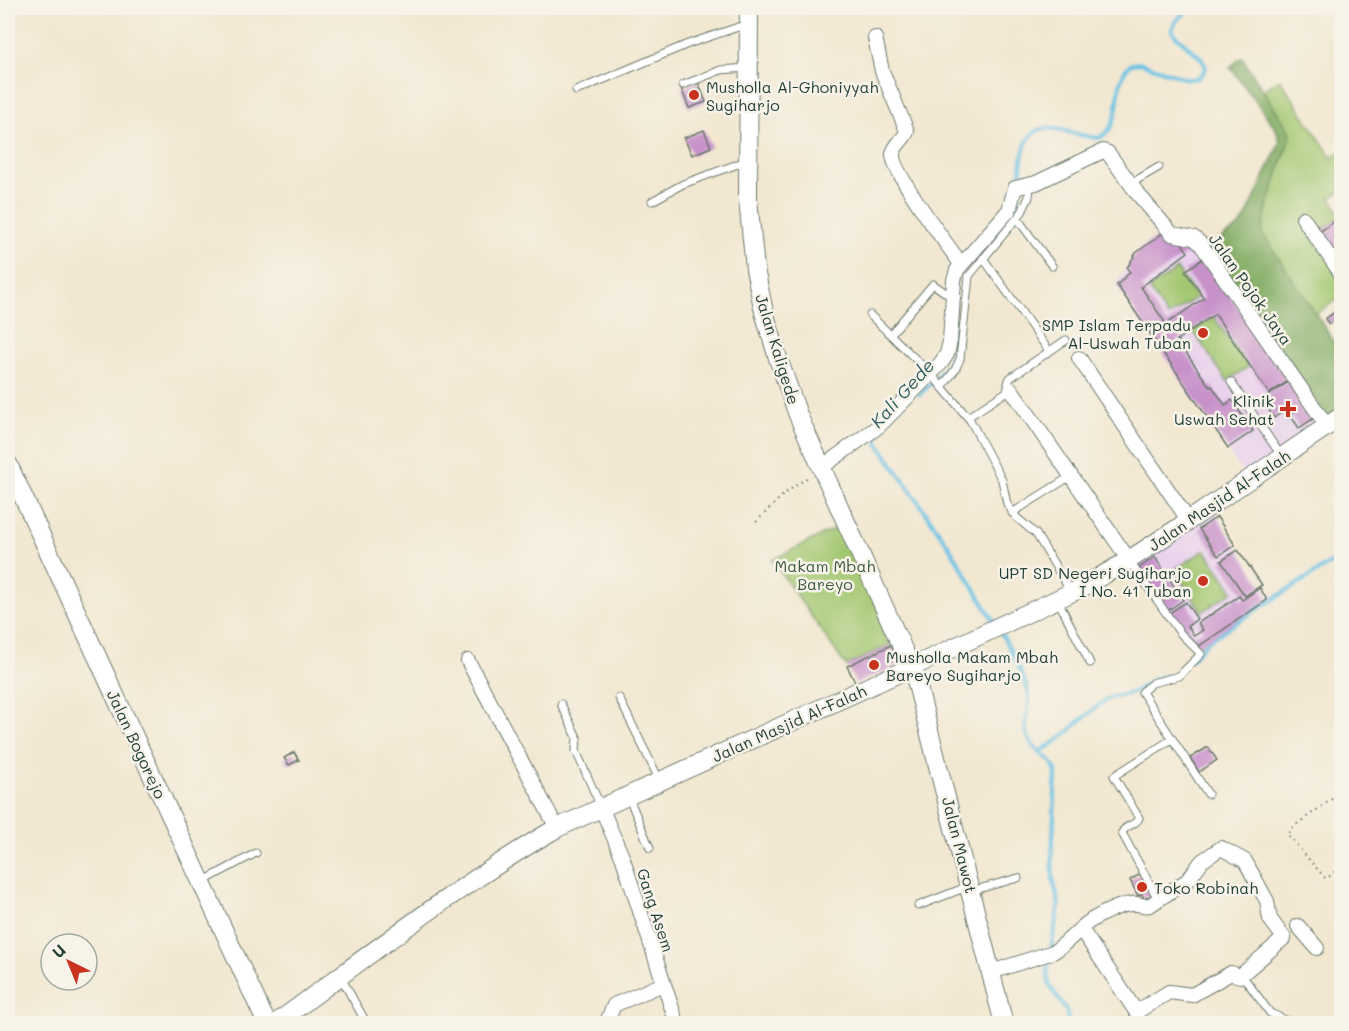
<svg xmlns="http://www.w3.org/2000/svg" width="1349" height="1031" font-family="Mali,sans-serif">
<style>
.built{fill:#e9d1ed}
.green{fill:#a3c771;stroke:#618252;stroke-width:1.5}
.forest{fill:#82ac63;stroke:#50744c;stroke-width:1.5}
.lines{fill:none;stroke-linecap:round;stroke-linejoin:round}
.stream{stroke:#67c2e5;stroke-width:4}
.building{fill:#c891ca}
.lane-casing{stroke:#69786b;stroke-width:9}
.street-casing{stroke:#69786b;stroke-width:16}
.secondary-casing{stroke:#69786b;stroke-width:20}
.path{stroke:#69786b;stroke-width:2;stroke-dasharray:1.5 4.5;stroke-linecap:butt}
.lane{stroke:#fff;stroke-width:7}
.street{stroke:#fff;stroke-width:14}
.secondary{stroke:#fff;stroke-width:18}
.poi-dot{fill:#c8321e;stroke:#f7f3e8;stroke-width:2}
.labels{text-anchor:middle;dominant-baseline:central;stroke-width:5;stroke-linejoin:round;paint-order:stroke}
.poi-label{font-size:16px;fill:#1f3d34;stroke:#f7f3e8;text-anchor:start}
.street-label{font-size:16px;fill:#1f3d34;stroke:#f7f3e8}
.park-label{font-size:16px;fill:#395940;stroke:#f7f3e8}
.water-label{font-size:18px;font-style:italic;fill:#315e60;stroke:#f7f3e8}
</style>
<rect width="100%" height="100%" fill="#f7f3e8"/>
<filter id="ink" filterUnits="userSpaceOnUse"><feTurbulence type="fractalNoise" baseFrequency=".0167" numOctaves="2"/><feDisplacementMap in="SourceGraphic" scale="12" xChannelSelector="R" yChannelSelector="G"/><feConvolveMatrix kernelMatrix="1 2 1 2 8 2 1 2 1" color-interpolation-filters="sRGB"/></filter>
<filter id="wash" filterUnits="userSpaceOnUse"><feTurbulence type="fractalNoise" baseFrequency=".008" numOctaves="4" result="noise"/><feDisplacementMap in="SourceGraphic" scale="24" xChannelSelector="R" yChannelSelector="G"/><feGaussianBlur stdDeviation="1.35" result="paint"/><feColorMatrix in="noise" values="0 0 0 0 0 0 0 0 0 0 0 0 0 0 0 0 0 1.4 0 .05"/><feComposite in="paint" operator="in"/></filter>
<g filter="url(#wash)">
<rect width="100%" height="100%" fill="#f2e7d0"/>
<g class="built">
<polygon points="1164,231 1171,241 1194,242 1319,424 1244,475 1116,285 1135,253"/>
<polygon points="1214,511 1271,598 1207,639 1200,646 1191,640 1168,613 1135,563"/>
</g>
<g class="green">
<polygon points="1280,79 1332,158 1341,152 1341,190 1331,198 1341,216 1318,233 1341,268 1341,297 1316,314 1261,233 1267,207 1290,138 1289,130 1263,90"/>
<polygon points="1177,269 1197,297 1168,317 1149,289"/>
<polygon points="1214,317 1248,367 1227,381 1193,331"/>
<polygon points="842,525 895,643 846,666 772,560"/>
<polygon points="1205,550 1233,591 1202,612 1174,570"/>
</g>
<polygon class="forest" points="1242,57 1291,134 1267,207 1262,233 1341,352 1341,409 1327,418 1208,247 1237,228 1245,219 1280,142 1276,129 1230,67"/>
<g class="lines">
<g class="stream">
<path d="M1020,183c1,-23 2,-61 36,-54 14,3 28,8 43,9 29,-15 10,-56 32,-74l10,-1 46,16c10,1 16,-3 19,-12l-5,-9 -26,-23 -3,-5 3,-8 15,-14"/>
<polyline points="1014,212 1019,194"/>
<path d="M919,395c22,-22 37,-33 38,-66"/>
<polyline points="879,433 877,438 878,443 950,548 994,621"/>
<path d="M1001,633c8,14 27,49 28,65 1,15 -8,25 0,41 6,14 23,18 27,32l-4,89 1,18 6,27 -8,43"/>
<polyline points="1192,659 1209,640 1342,556"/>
<path d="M1039,752c26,-13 43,-36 67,-52 10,-6 22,-4 31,-10 13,-7 14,-12 30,-14"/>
<path d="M1049,958c-1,9 -3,17 0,25 5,15 22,24 18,41"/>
</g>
</g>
<g id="blocks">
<g class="building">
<polygon points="698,82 706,102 689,108 681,88"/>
<polygon points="704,130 711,147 692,155 684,138"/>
<polygon points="1341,217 1341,247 1332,254 1318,233"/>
<polygon points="1164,232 1171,241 1181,242 1188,252 1141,287 1166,324 1204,298 1185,271 1204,258 1288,381 1269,394 1215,314 1177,340 1210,387 1212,386 1225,405 1232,400 1253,431 1228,448 1117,285 1130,272 1127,268 1136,253"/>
<polygon points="1341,308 1341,316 1329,324 1325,319"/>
<polygon points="1288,382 1314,418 1299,428 1290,415 1293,413 1289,407 1274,418 1262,400"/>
<polygon points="1217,517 1235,545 1218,556 1199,529"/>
<polygon points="1238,550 1262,585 1245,596 1221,561"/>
<polygon points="1155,557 1183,600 1167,611 1139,568"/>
<polygon points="1260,588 1267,600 1199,646 1181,630 1169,613 1186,602 1197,619 1188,626 1194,636 1203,630 1198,623 1239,596 1242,600"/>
<polygon points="891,645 900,664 856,684 847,666"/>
<polygon points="1208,747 1217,760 1199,772 1190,758"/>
<polygon points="294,752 299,760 289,765 284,758"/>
<polygon points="1142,873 1153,895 1144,899 1142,894 1138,896 1130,880"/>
</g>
</g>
</g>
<g filter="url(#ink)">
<use href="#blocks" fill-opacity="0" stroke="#69786b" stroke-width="1.5"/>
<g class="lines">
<defs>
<g id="lane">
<polyline points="683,85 721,70 747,68"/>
<polyline points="576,91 688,44 747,24"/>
<polyline points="1130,184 1159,167"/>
<polyline points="652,201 683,184 746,161"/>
<polyline points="1017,218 1052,266"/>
<polyline points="983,258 1049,351"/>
<polyline points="870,315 931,374 970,420 1002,480 1007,504 1017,518 1036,534 1071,592"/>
<polyline points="891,334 933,284 953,298"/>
<polyline points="1231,382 1282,457"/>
<polyline points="942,387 955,370 960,359 969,276 1022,212 1029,197 1030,185"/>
<polyline points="968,417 1011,389 1008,383 1010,378 1066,340"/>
<polyline points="1012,513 1071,476"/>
<polyline points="1130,562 1180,633 1201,654 1179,676 1152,683 1142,692 1208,794"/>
<polyline points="1057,599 1090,663"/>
<polyline points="619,698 659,779"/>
<polyline points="561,704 577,737 576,751 601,807"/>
<polyline points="629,798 650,848"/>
<polyline points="202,882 256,853"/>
<polyline points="971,891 1018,878"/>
<path d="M1158,899l-36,-66c2,-8 14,-7 17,-15l-25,-42 58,-37"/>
<polyline points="918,906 969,886"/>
<polyline points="1242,975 1270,1013 1295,1024"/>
<polyline points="340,976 367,1024"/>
</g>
<g id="street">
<path d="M875,38l7,33 25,60c-2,8 -13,14 -14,23 -2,17 56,93 68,110"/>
<polyline points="1303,218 1342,275"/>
<polyline points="1079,358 1189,521"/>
<polyline points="1011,389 1129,560"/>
<polyline points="822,467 879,426 941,363 947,354 950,341 954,280 957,270 1009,210 1015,188 1036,183 1103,151 1108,153 1138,194 1172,234 1194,238 1200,243 1327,426"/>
<polyline points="468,661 557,828"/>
<polyline points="601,807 623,859 677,1024"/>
<polyline points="1298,926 1317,948"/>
<path d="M991,972l62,-20c16,-9 27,-27 44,-35 9,-5 24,-13 35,-13 7,-1 11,3 18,1l38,-25 14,-19 19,-13 24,13 22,40 3,18 14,19 -44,38 -9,-3 -39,22 -23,-3 -31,19 -3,-1 -54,-81"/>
<polyline points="606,1024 614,1005 663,984"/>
</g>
<g id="secondary">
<polyline points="749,8 748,199 755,269 764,312 778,358 798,415 915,676 1004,1024"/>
<polyline points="8,464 267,1024"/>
<path d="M275,1024c92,-67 183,-139 282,-196l355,-161 167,-78 50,-29 46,-30 167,-114"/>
</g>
</defs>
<use href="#lane" class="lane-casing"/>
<use href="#street" class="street-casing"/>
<use href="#secondary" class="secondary-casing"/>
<g class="path">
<polyline points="756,522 784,494 808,477"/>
<polyline points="1342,792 1294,826 1287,834 1325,878 1329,877 1342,865"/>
</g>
<use href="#lane" class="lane"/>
<use href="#street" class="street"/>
<use href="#secondary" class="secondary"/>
</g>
</g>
<g class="poi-dot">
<circle cx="694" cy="95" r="6"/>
<circle cx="1203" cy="333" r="6"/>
<path d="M1285 400h6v6h6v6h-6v6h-6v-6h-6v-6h6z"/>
<circle cx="1203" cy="581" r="6"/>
<circle cx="874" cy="665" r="6"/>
<circle cx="1142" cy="887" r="6"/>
</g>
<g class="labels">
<g class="poi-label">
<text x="706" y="86">Musholla Al-Ghoniyyah<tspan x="706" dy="18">Sugiharjo</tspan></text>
<text x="1191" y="324" text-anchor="end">SMP Islam Terpadu<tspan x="1191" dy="18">Al-Uswah Tuban</tspan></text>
<text x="1274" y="400" text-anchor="end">Klinik<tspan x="1274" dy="18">Uswah Sehat</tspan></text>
<text x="1191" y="572" text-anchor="end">UPT SD Negeri Sugiharjo<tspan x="1191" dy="18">I No. 41 Tuban</tspan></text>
<text x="886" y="656">Musholla Makam Mbah<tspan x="886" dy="18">Bareyo Sugiharjo</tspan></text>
<text x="1154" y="887">Toko Robinah</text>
</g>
<g class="street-label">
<text transform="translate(1251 289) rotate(55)">Jalan Pojok Jaya</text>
<text transform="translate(778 349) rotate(73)">Jalan Kaligede</text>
<text transform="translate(1219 500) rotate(-34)">Jalan Masjid Al-Falah</text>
<text transform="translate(789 723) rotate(-24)">Jalan Masjid Al-Falah</text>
<text transform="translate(137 744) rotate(65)">Jalan Bogorejo</text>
<text transform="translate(960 845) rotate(76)">Jalan Mawot</text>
<text transform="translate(656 910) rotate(72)">Gang Asem</text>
</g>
<g class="park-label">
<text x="825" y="565">Makam Mbah<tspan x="825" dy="18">Bareyo</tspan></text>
</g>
<g class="water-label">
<text transform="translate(902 393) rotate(-48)">Kali Gede</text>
</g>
</g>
<rect width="1349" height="1031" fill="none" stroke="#f7f3e8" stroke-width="30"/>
<g transform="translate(69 962) rotate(317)"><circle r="28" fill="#f7f3e8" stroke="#a1aaa0" stroke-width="1.5"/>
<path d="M0-4.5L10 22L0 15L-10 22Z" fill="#c8321e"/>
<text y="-9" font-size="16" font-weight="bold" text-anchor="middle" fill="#1f3d34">U</text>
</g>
</svg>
